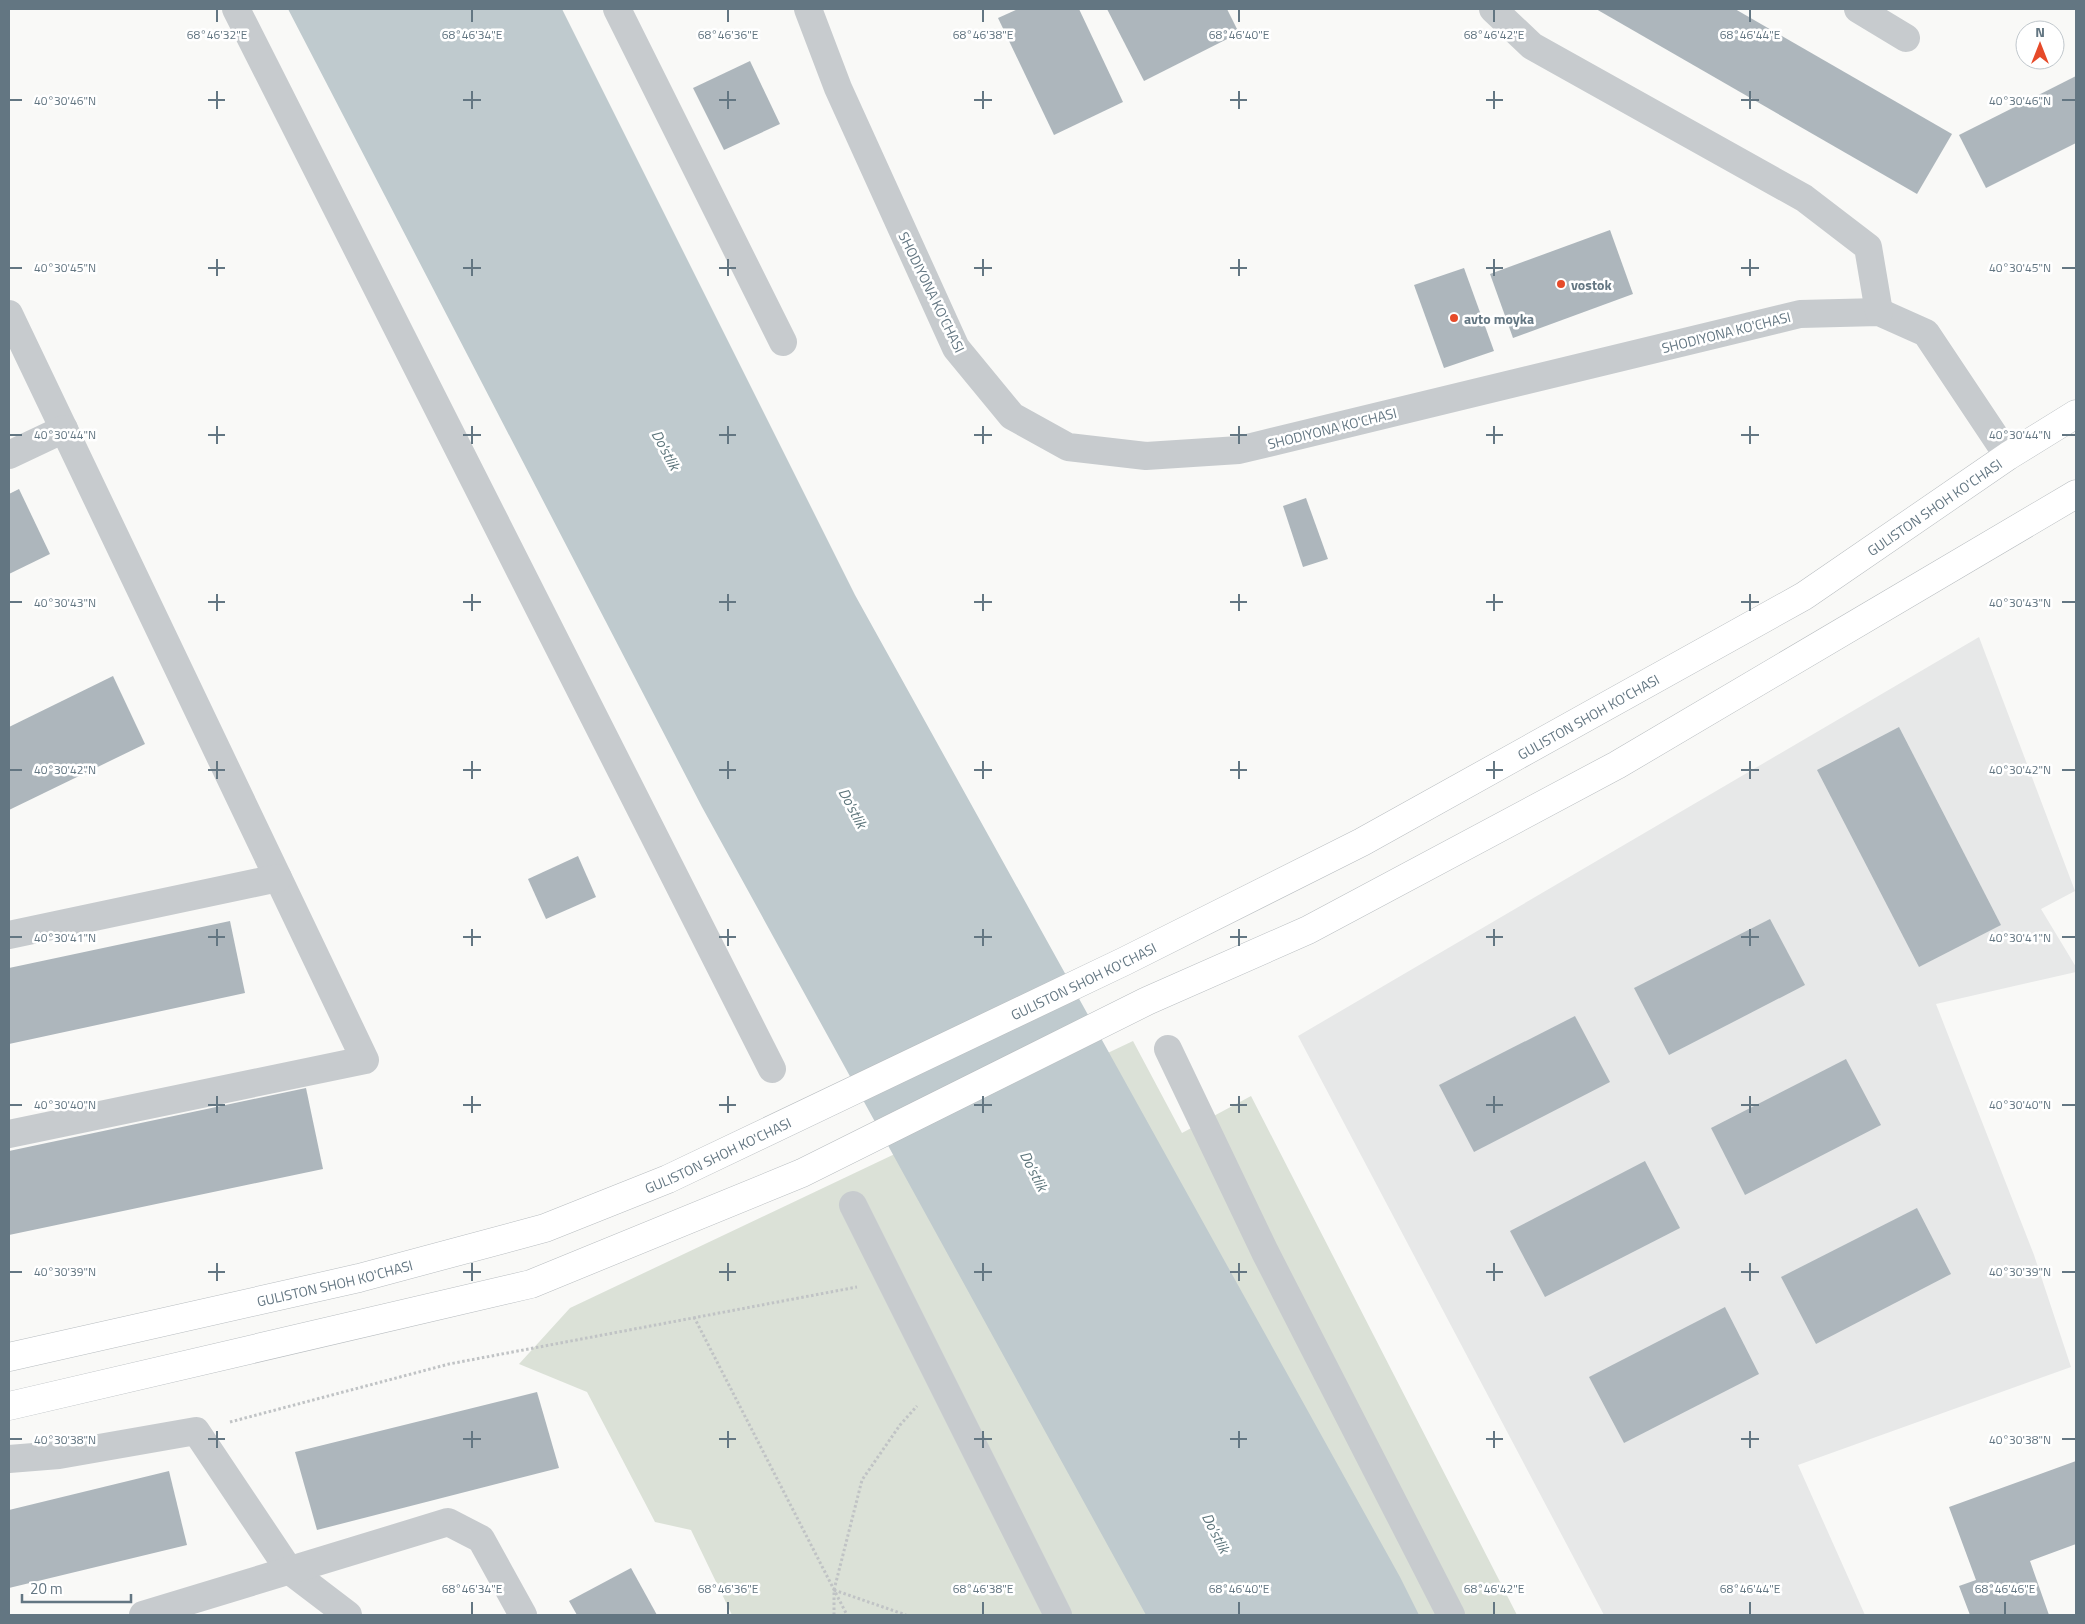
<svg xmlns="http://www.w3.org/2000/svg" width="2085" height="1624" font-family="'Titillium Web',sans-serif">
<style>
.built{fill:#e7e8e8}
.green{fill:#dbe1d7}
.water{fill:#bfcace}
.building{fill:#adb6bc}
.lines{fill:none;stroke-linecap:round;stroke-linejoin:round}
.major-casing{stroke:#b8bdc0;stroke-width:29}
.path{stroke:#c0c3c5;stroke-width:3;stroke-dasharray:2.5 2.5;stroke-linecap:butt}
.minor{stroke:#c7cbce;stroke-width:28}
.major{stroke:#fff;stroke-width:28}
.ticks{fill:none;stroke:#637682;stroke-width:2}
.poi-dot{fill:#e64a29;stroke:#fff;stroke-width:2}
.labels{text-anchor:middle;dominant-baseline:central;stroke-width:5;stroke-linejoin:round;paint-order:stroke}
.poi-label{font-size:14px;font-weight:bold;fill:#637682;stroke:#fff;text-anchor:start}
.street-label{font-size:14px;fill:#637682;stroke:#fff}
.water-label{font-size:15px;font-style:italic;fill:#5e767c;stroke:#fff}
.ticks-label{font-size:12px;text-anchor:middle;fill:#637682;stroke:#fff;stroke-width:5;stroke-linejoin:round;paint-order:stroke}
</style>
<rect width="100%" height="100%" fill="#f9f9f7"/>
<polygon class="built" points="1979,637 2075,891 2041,909 2076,967 2076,972 1936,1004 2034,1255 2071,1367 1798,1465 1865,1615 1604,1615 1298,1036"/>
<polygon class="green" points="1133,1041 1182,1133 1251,1096 1517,1615 732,1615 691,1530 655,1522 587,1392 519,1364 570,1308"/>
<polygon class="water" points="288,9 562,9 855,595 1400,1577 1419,1615 1146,1615 702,807"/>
<g class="building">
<polygon points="1018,9 1079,9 1123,102 1054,135 998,18"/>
<polygon points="1107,9 1227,9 1239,33 1144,81"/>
<polygon points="1596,9 1735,9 1952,134 1917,194"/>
<polygon points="750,61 780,124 724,150 693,88"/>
<polygon points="2076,76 2076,143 1986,188 1959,135"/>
<polygon points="1610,230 1633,294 1513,338 1490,274"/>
<polygon points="1464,268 1494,351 1444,368 1414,285"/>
<polygon points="19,489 50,554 9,574 9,494"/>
<polygon points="1306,498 1328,559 1303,567 1283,506"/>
<polygon points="113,676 145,744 9,810 9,727"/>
<polygon points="1899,727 2001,925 1919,967 1817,770"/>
<polygon points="578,856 596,897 546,919 528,879"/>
<polygon points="1770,919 1805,985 1669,1055 1634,988"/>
<polygon points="230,921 245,993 9,1044 9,968"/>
<polygon points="1575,1016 1610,1082 1474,1152 1439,1085"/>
<polygon points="1846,1059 1881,1125 1745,1195 1711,1128"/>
<polygon points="306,1088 323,1169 9,1235 9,1151"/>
<polygon points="1645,1161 1680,1228 1545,1297 1510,1231"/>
<polygon points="1917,1208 1951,1274 1816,1344 1781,1277"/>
<polygon points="1725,1307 1759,1374 1624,1443 1589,1377"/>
<polygon points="537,1392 559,1468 317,1530 295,1452"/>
<polygon points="2076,1461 2076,1544 2030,1561 2049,1615 1970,1615 1959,1586 1976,1580 1949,1507"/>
<polygon points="169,1471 187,1545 9,1588 9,1510"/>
<polygon points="631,1568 657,1615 577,1615 569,1601"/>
</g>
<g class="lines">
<defs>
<g id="major">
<path id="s1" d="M9,1357l350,-79 186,-50 123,-49 457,-218 237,-119 442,-246 204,-140 68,-42"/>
<polyline points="9,1406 531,1284 802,1173 1147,1001 1308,930 1617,765 2076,494"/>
</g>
</defs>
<use href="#major" class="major-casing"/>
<g class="path">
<polyline points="694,1317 847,1615"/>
<polyline points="230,1422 449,1364 857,1287"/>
<polyline points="834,1590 906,1615"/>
<polyline points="834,1615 834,1590 862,1480 900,1425 917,1406"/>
</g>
<g class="minor">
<polyline points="236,9 772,1069"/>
<polyline points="617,9 783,342"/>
<polyline points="808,9 838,88 956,348 1012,416 1068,447 1146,456 1239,450 1800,314 1879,312 1926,333 2008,456"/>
<polyline points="1493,9 1532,46 1804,198 1868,247 1879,312"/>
<polyline points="1858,9 1906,38"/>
<polyline points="9,314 365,1060 9,1134"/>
<polyline points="9,455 64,429"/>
<polyline points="9,935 278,878"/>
<polyline points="1168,1049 1265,1252 1451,1615"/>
<polyline points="853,1205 1058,1615"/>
<polyline points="9,1459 59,1455 196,1431 289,1570 348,1615"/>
<polyline points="143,1615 448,1522 481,1539 523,1615"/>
</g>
<use href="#major" class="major"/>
</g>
<path class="ticks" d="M217,10v12M472,10v12M728,10v12M983,10v12M1239,10v12M1494,10v12M1750,10v12M217,91v18M472,91v18M728,91v18M983,91v18M1239,91v18M1494,91v18M1750,91v18M10,100h12M208,100h17M463,100h18M719,100h17M974,100h18M1230,100h17M1486,100h17M1741,100h18M2062,100h13M217,259v17M472,259v17M728,259v17M983,259v17M1239,259v17M1494,259v17M1750,259v17M10,268h12M208,268h17M463,268h18M719,268h17M974,268h18M1230,268h17M1486,268h17M1741,268h18M2062,268h13M217,426v18M472,426v18M728,426v18M983,426v18M1239,426v18M1494,426v18M1750,426v18M10,435h12M208,435h17M463,435h18M719,435h17M974,435h18M1230,435h17M1486,435h17M1741,435h18M2062,435h13M217,594v17M472,594v17M728,594v17M983,594v17M1239,594v17M1494,594v17M1750,594v17M10,602h12M208,602h17M463,602h18M719,602h17M974,602h18M1230,602h17M1486,602h17M1741,602h18M2062,602h13M217,761v18M472,761v18M728,761v18M983,761v18M1239,761v18M1494,761v18M1750,761v18M10,770h12M208,770h17M463,770h18M719,770h17M974,770h18M1230,770h17M1486,770h17M1741,770h18M2062,770h13M217,929v17M472,929v17M728,929v17M983,929v17M1239,929v17M1494,929v17M1750,929v17M10,937h12M208,937h17M463,937h18M719,937h17M974,937h18M1230,937h17M1486,937h17M1741,937h18M2062,937h13M217,1096v17M472,1096v17M728,1096v17M983,1096v17M1239,1096v17M1494,1096v17M1750,1096v17M10,1105h12M208,1105h17M463,1105h18M719,1105h17M974,1105h18M1230,1105h17M1486,1105h17M1741,1105h18M2062,1105h13M217,1263v18M472,1263v18M728,1263v18M983,1263v18M1239,1263v18M1494,1263v18M1750,1263v18M10,1272h12M208,1272h17M463,1272h18M719,1272h17M974,1272h18M1230,1272h17M1486,1272h17M1741,1272h18M2062,1272h13M217,1431v17M472,1431v17M728,1431v17M983,1431v17M1239,1431v17M1494,1431v17M1750,1431v17M10,1439h12M208,1439h17M463,1439h18M719,1439h17M974,1439h18M1230,1439h17M1486,1439h17M1741,1439h18M2062,1439h13M472,1602v12M728,1602v12M983,1602v12M1239,1602v12M1494,1602v12M1750,1602v12M2005,1602v12"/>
<g class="poi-dot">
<circle cx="1561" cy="284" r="5"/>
<circle cx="1454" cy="318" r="5"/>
</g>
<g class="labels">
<g class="poi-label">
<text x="1571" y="284">vostok</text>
<text x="1464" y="318">avto moyka</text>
</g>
<g class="street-label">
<text transform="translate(932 292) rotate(64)">SHODIYONA KO'CHASI</text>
<text transform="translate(1726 332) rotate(-14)">SHODIYONA KO'CHASI</text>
<text transform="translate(1332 428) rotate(-14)">SHODIYONA KO'CHASI</text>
<text stroke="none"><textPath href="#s1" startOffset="2119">GULISTON SHOH KO'CHASI</textPath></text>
<text stroke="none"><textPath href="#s1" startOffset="1714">GULISTON SHOH KO'CHASI</textPath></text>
<text stroke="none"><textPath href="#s1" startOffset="1144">GULISTON SHOH KO'CHASI</textPath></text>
<text stroke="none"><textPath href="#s1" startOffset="739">GULISTON SHOH KO'CHASI</textPath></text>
<text stroke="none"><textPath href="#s1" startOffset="334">GULISTON SHOH KO'CHASI</textPath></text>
</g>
<g class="water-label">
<text transform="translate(666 450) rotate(62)">Do'stlik</text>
<text transform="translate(853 808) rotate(62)">Do'stlik</text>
<text transform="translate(1034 1171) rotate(63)">Do'stlik</text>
<text transform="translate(1216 1533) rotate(63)">Do'stlik</text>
</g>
</g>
<g class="ticks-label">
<text x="217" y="39">68°46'32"E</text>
<text x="472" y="39">68°46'34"E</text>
<text x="728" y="39">68°46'36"E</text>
<text x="983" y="39">68°46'38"E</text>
<text x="1239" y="39">68°46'40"E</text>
<text x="1494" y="39">68°46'42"E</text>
<text x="1750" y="39">68°46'44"E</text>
<text x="65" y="105">40°30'46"N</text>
<text x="2020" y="105">40°30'46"N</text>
<text x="65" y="272">40°30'45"N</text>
<text x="2020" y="272">40°30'45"N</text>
<text x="65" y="439">40°30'44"N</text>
<text x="2020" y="439">40°30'44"N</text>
<text x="65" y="607">40°30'43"N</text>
<text x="2020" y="607">40°30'43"N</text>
<text x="65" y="774">40°30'42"N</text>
<text x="2020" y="774">40°30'42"N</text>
<text x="65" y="942">40°30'41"N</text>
<text x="2020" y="942">40°30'41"N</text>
<text x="65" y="1109">40°30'40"N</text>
<text x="2020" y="1109">40°30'40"N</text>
<text x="65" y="1276">40°30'39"N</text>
<text x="2020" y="1276">40°30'39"N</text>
<text x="65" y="1444">40°30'38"N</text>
<text x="2020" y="1444">40°30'38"N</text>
<text x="472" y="1593">68°46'34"E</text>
<text x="728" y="1593">68°46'36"E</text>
<text x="983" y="1593">68°46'38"E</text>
<text x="1239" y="1593">68°46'40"E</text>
<text x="1494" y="1593">68°46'42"E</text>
<text x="1750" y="1593">68°46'44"E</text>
<text x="2005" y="1593">68°46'46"E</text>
</g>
<rect width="2085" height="1624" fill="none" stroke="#637682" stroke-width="20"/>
<g transform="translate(2040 45)"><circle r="24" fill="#ffffff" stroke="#c1c8cd"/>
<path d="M0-4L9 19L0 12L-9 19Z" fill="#e64a29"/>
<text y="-8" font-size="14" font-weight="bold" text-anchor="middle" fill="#637682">N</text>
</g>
<path d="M22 1594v8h109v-8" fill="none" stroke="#637682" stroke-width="2.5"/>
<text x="30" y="1594" font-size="15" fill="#637682" stroke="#ffffff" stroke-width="4" paint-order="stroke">20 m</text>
</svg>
